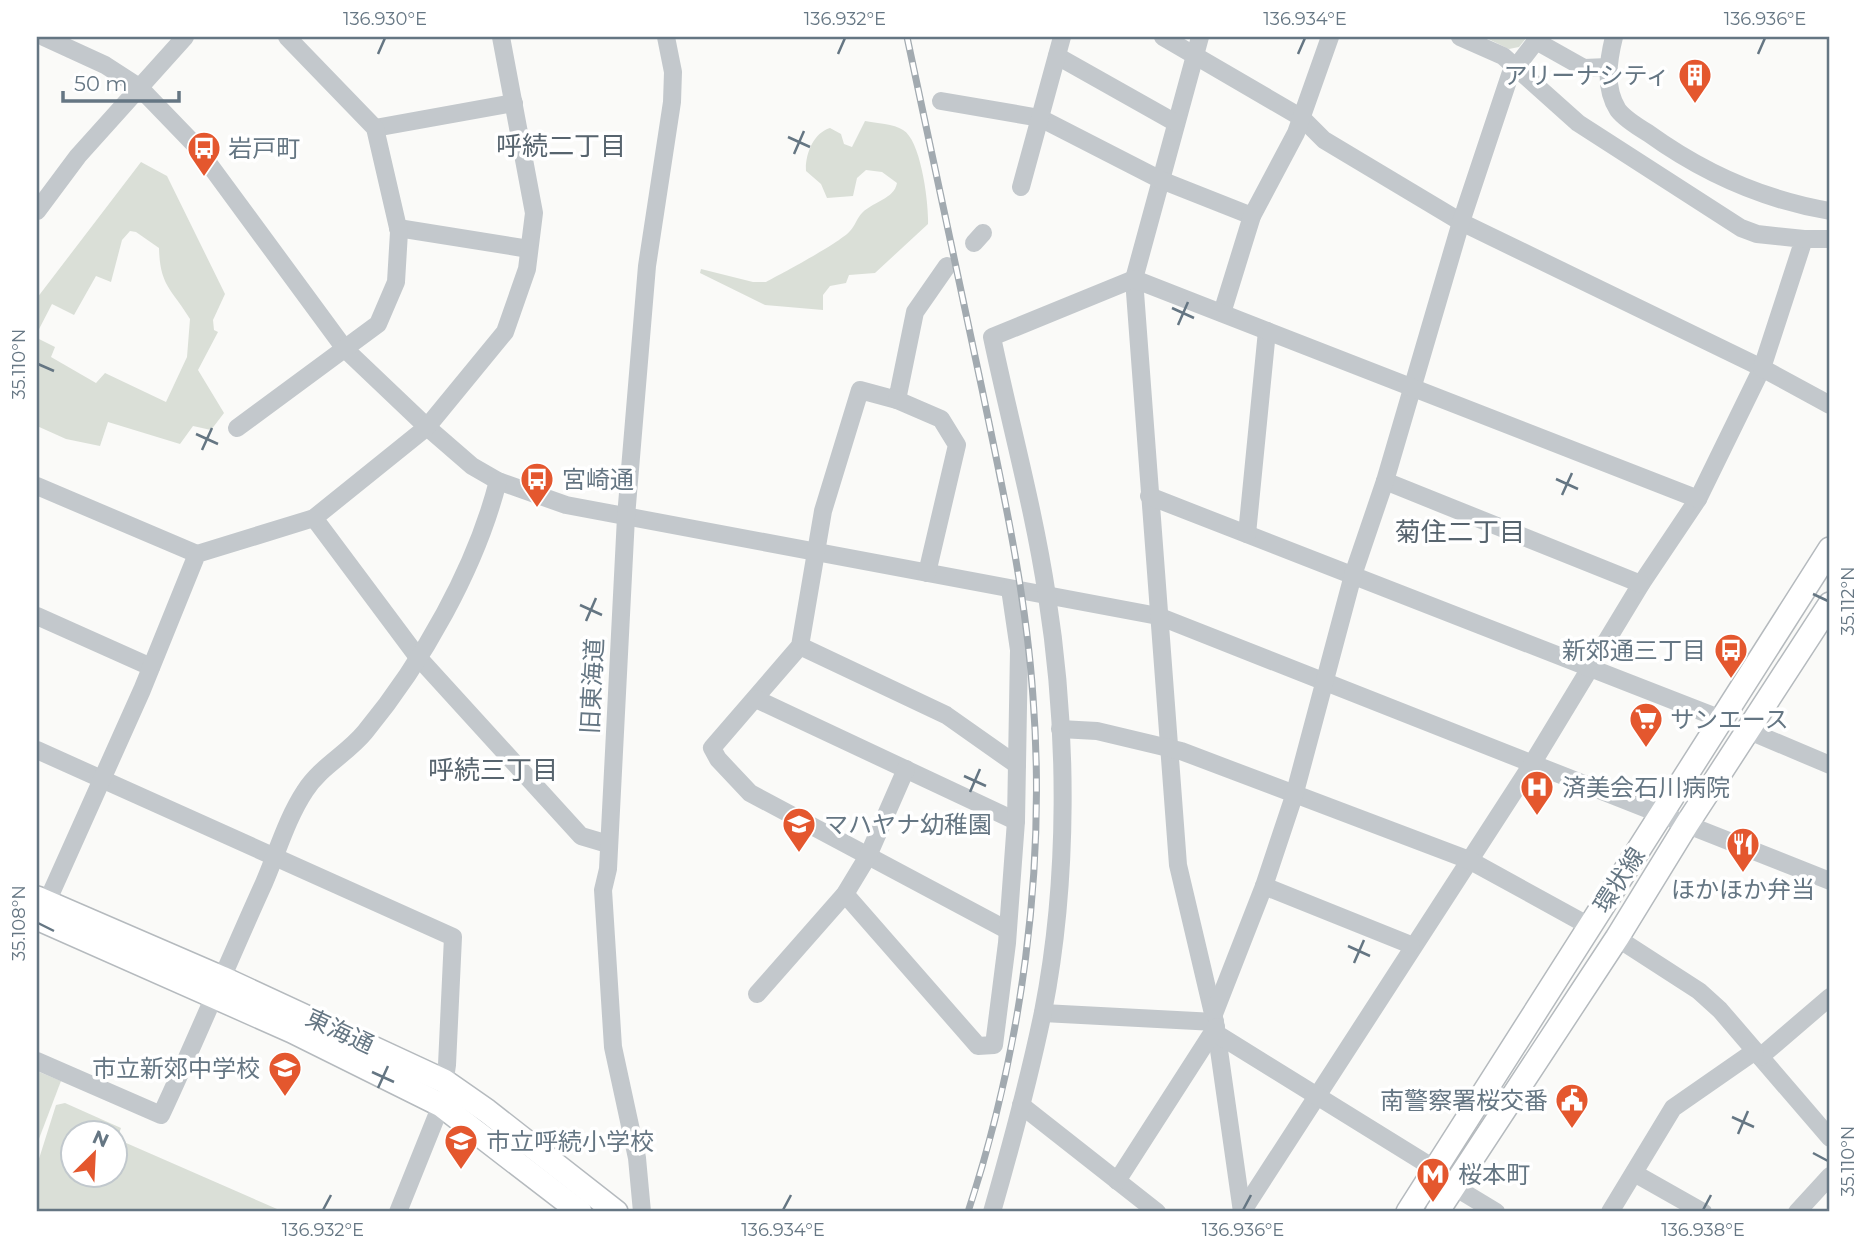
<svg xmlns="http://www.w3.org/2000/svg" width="1867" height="1249" font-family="Montserrat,'Noto Sans JP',sans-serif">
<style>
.green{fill:#dadfd7;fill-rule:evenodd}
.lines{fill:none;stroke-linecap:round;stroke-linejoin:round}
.major-casing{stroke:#b5babe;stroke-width:26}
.minor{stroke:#c3c8cc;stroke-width:18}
.major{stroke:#fff;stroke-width:23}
.rail-casing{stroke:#a2aab0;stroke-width:7}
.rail{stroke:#fff;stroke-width:4.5;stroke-dasharray:13;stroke-linecap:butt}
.ticks{fill:none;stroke:#657683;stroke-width:2.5}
.labels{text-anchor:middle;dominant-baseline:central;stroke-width:7;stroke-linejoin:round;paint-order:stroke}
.poi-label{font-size:24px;fill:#657683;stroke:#fff;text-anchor:start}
.street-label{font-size:24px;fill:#657683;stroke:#fff}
.neighbourhood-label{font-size:26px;fill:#57646e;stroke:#fff}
.neatline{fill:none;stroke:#657683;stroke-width:2.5}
.ticks-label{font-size:18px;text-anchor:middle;fill:#657683}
</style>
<rect width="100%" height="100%" fill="#fafaf8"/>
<g class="green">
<polygon points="1484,37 1527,37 1519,47 1509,49"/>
<path d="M865,121c11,2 29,3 38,9 18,10 26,74 25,94l-53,49 -26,2 -3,8 -16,3 -7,9v15l-58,-5 -65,-32 1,-4 52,13h13c15,-8 75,-40 84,-51 5,-5 7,-13 12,-18 12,-12 32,-14 35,-30l-15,-11 -16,-2 -9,8 -4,18 -26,2 -6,-14 -15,-13c-1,-16 7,-38 24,-43l11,6 3,10 8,3z"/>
<path d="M141,162l26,14 58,118 -12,26 1,10 4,2 -20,38 26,43 -13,17 -18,-4 -13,18 -72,-22 -8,24 -34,-7 -29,-13v-88l18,9 -4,10 45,26 9,-10 61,29 21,-45 3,-38c-18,-30 -30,-32 -31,-71l-23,-16 -6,-1 -8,9 -11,42 -15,-6 -22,39 -22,-11 -15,29v-35z"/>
<polygon points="37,1071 61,1081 37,1144"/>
<path d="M65,1103l56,25 -4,11 167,73h-247v-47l19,-60zM74,1134h42v42h-42z"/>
</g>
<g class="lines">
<defs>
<g id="major">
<polyline points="37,898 222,978 444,1081 487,1111 616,1212"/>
<polyline points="37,918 292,1031 441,1105 580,1212"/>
<polyline points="1408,1212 1830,549"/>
<polyline points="1437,1212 1617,938 1687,824 1830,604"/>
</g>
</defs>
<use href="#major" class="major-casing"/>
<g class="minor">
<polyline points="44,37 105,65 139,87 195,145 345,349 427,427 472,466 498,481 566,505 1158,616 1830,881"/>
<polyline points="1163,37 1302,118 1324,140 1461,222 1762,368 1698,499 1641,584 1532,764 1242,1212"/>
<polyline points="1200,37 1134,279 1178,865 1215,1022 1242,1212"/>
<polyline points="1460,37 1503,56 1578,123 1741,228 1757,234 1804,239 1762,368 1830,405"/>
<path d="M1614,37c-6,24 -10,51 4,73 7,9 20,17 30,23 54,39 117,67 182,78"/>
<polyline points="1057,56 1176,123"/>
<polyline points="941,101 1040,118 1161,180 1252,216"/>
<polyline points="375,128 514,103"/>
<polyline points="1021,187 1062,37"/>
<polyline points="37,211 78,156 185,37"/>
<polyline points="398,228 529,249"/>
<polyline points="1804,239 1830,239"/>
<polyline points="974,243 983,233"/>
<polyline points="947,266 915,312 897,400 860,390 823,511 800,646 712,748 718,759 750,793 1007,930"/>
<polyline points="1222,313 1252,216 1296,133 1330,37"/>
<polyline points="897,400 941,419 957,445 927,573"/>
<polyline points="237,428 378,324 396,282 399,232 375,128 287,37"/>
<polyline points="1385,481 1641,584"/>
<polyline points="37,486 197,554"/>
<polyline points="1149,496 1721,719"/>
<polyline points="314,518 417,656 581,836 608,844"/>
<polyline points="1247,534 1267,331"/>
<polyline points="37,616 151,667"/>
<polyline points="800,646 946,715 1017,765"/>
<polyline points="756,699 1016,821"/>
<polyline points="1060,729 1097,731 1181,751 1469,860 1589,926"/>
<polyline points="1747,730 1830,765"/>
<polyline points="37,750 453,937 447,1065 441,1105 398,1212"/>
<polyline points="1264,886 1411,945"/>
<polyline points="845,894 978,1046 994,1045 1007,943 1016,821 1019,650 1010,589"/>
<polyline points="43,911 142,690 197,554 314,518 427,427 505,332 527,269 534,213 501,37"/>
<polyline points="1617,938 1699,991 1720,1010 1830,1138"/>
<polyline points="757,994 845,894 868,856 906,769"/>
<polyline points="1043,1013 1215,1022"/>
<polyline points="1214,1014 1264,886 1294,796 1353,575 1385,481 1461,222 1510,75 1536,41 1584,68 1608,67"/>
<polyline points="1217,1034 1435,1169"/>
<polyline points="1760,1057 1830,997"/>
<path d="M37,1061l124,54c36,-77 68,-155 103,-232 13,-30 23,-65 41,-92 15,-24 42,-37 60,-59 57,-69 111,-164 133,-251"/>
<polyline points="1021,1105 1157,1212"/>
<polyline points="1634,1173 1703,1212"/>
<polyline points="1117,1181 1216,1027"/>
<polyline points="1453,1186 1496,1212"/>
<polyline points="642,1212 637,1158 613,1047 603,890 608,869 626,517 647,266 672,102 673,72 666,37"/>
<path d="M992,1212c19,-66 37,-132 51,-200 26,-132 25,-283 4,-416 -13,-87 -37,-173 -55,-259l142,-58 564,220"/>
<polyline points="1610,1212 1673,1108 1755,1051"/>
<polyline points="1797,1212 1830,1176"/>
</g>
<use href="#major" class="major"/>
<defs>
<path id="rail" d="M907,37c25,117 50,235 75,352 21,102 44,204 51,308 13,172 -11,351 -65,515"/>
</defs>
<use href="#rail" class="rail-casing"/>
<use href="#rail" class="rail"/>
</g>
<path class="ticks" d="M378,54l7,-16M838,54l7,-16M1298,54l7,-16M1758,54l7,-16M788,137l22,10M794,154l10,-23M1172,308l22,10M1178,325l10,-23M38,364l16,7M196,434l22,10M202,450l10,-22M1556,479l22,10M1562,495l10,-22M1813,594l15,7M580,605l22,10M586,621l10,-23M964,776l22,10M970,792l10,-23M38,923l16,8M1348,946l22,10M1354,963l10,-23M372,1072l22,10M378,1088l10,-22M1732,1117l22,10M1738,1134l10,-23M1813,1153l15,8M323,1210l8,-15M783,1210l8,-15M1243,1210l8,-15M1703,1210l8,-15"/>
<defs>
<symbol id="building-pin" viewBox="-11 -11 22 30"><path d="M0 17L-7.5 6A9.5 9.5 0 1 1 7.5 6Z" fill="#e4572e" stroke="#fff"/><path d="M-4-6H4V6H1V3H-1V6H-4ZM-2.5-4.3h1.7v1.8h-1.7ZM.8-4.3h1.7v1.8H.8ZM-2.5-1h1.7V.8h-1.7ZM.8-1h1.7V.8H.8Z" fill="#fff"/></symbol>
<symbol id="bus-pin" viewBox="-11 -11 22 30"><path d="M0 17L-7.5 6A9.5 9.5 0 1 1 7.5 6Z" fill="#e4572e" stroke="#fff"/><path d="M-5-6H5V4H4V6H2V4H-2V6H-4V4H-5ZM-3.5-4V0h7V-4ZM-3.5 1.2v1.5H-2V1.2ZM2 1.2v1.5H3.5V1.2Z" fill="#fff"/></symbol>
<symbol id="supermarket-pin" viewBox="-11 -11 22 30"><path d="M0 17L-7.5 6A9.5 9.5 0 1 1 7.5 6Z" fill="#e4572e" stroke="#fff"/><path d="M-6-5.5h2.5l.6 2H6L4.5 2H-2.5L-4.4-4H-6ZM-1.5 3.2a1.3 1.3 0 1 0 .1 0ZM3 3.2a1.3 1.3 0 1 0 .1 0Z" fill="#fff"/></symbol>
<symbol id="hospital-pin" viewBox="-11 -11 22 30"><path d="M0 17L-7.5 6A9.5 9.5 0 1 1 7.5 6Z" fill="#e4572e" stroke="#fff"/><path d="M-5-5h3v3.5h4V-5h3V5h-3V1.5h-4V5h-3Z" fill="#fff"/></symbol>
<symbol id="school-pin" viewBox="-11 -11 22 30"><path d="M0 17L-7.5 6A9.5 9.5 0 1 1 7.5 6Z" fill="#e4572e" stroke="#fff"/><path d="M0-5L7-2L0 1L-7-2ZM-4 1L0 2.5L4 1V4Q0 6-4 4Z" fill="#fff"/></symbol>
<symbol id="restaurant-pin" viewBox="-11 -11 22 30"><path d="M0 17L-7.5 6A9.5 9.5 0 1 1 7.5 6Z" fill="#e4572e" stroke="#fff"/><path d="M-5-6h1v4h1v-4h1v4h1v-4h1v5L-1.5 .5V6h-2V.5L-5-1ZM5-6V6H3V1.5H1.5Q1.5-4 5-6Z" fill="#fff"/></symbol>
<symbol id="civic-pin" viewBox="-11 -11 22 30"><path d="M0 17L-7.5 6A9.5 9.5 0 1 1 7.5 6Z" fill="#e4572e" stroke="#fff"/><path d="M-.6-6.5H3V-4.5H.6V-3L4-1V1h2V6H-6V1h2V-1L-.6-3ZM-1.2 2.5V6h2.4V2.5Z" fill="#fff"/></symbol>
<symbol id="metro-pin" viewBox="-11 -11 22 30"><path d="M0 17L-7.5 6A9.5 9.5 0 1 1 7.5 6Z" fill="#e4572e" stroke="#fff"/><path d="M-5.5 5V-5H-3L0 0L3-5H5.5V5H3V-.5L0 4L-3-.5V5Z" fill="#fff"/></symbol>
</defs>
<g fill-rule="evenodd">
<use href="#building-pin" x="1676" y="56" width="38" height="52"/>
<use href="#bus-pin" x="185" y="129" width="38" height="52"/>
<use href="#bus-pin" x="518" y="460" width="38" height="52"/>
<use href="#bus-pin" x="1712" y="631" width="38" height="52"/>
<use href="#supermarket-pin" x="1627" y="700" width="38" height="52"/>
<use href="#hospital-pin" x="1518" y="768" width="38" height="52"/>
<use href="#school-pin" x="780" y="805" width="38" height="52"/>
<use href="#restaurant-pin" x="1724" y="825" width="38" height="52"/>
<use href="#school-pin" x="266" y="1049" width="38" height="52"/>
<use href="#civic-pin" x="1553" y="1081" width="38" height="52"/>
<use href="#school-pin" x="442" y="1122" width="38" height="52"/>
<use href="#metro-pin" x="1414" y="1155" width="38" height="52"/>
</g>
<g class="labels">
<g class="poi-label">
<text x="1670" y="75" text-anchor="end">アリーナシティ</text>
<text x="228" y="148">岩戸町</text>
<text x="562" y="479">宮崎通</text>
<text x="1706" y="650" text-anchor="end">新郊通三丁目</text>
<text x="1670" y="719">サンエース</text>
<text x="1562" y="787">済美会石川病院</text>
<text x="824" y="824">マハヤナ幼稚園</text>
<text x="1743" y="889" text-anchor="middle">ほかほか弁当</text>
<text x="260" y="1068" text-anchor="end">市立新郊中学校</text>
<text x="1548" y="1100" text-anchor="end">南警察署桜交番</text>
<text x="486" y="1141">市立呼続小学校</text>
<text x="1458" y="1174">桜本町</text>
</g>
<g class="street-label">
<text transform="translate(592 686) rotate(-87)">旧東海道</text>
<text transform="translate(1619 880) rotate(-57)">環状線</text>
<text transform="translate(340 1031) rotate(25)">東海通</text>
</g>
<g class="neighbourhood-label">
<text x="561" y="146">呼続二丁目</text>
<text x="1460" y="532">菊住二丁目</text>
<text x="493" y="770">呼続三丁目</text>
</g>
</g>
<rect width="1867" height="1249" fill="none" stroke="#ffffff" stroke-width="77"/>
<g transform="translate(94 1154) rotate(24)"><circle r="33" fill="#ffffff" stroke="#c1c8cd" stroke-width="2"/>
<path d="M0-5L12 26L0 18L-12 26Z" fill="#e4572e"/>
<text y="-10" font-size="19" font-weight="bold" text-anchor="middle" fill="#657683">N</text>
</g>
<path d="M63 91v10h116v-10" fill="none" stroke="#657683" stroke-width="3.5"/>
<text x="74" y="91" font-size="21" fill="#657683" stroke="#ffffff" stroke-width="5" paint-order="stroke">50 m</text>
<rect x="38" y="38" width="1790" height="1172" class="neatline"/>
<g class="ticks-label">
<text x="385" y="25">136.930°E</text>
<text x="845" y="25">136.932°E</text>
<text x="1305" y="25">136.934°E</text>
<text x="1765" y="25">136.936°E</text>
<text transform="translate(19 364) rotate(-90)" y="6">35.110°N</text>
<text transform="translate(1848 601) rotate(-90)" y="6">35.112°N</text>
<text transform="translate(19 923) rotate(-90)" y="6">35.108°N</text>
<text transform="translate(1848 1161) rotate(-90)" y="6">35.110°N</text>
<text x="323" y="1236">136.932°E</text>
<text x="783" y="1236">136.934°E</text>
<text x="1243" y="1236">136.936°E</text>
<text x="1703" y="1236">136.938°E</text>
</g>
</svg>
